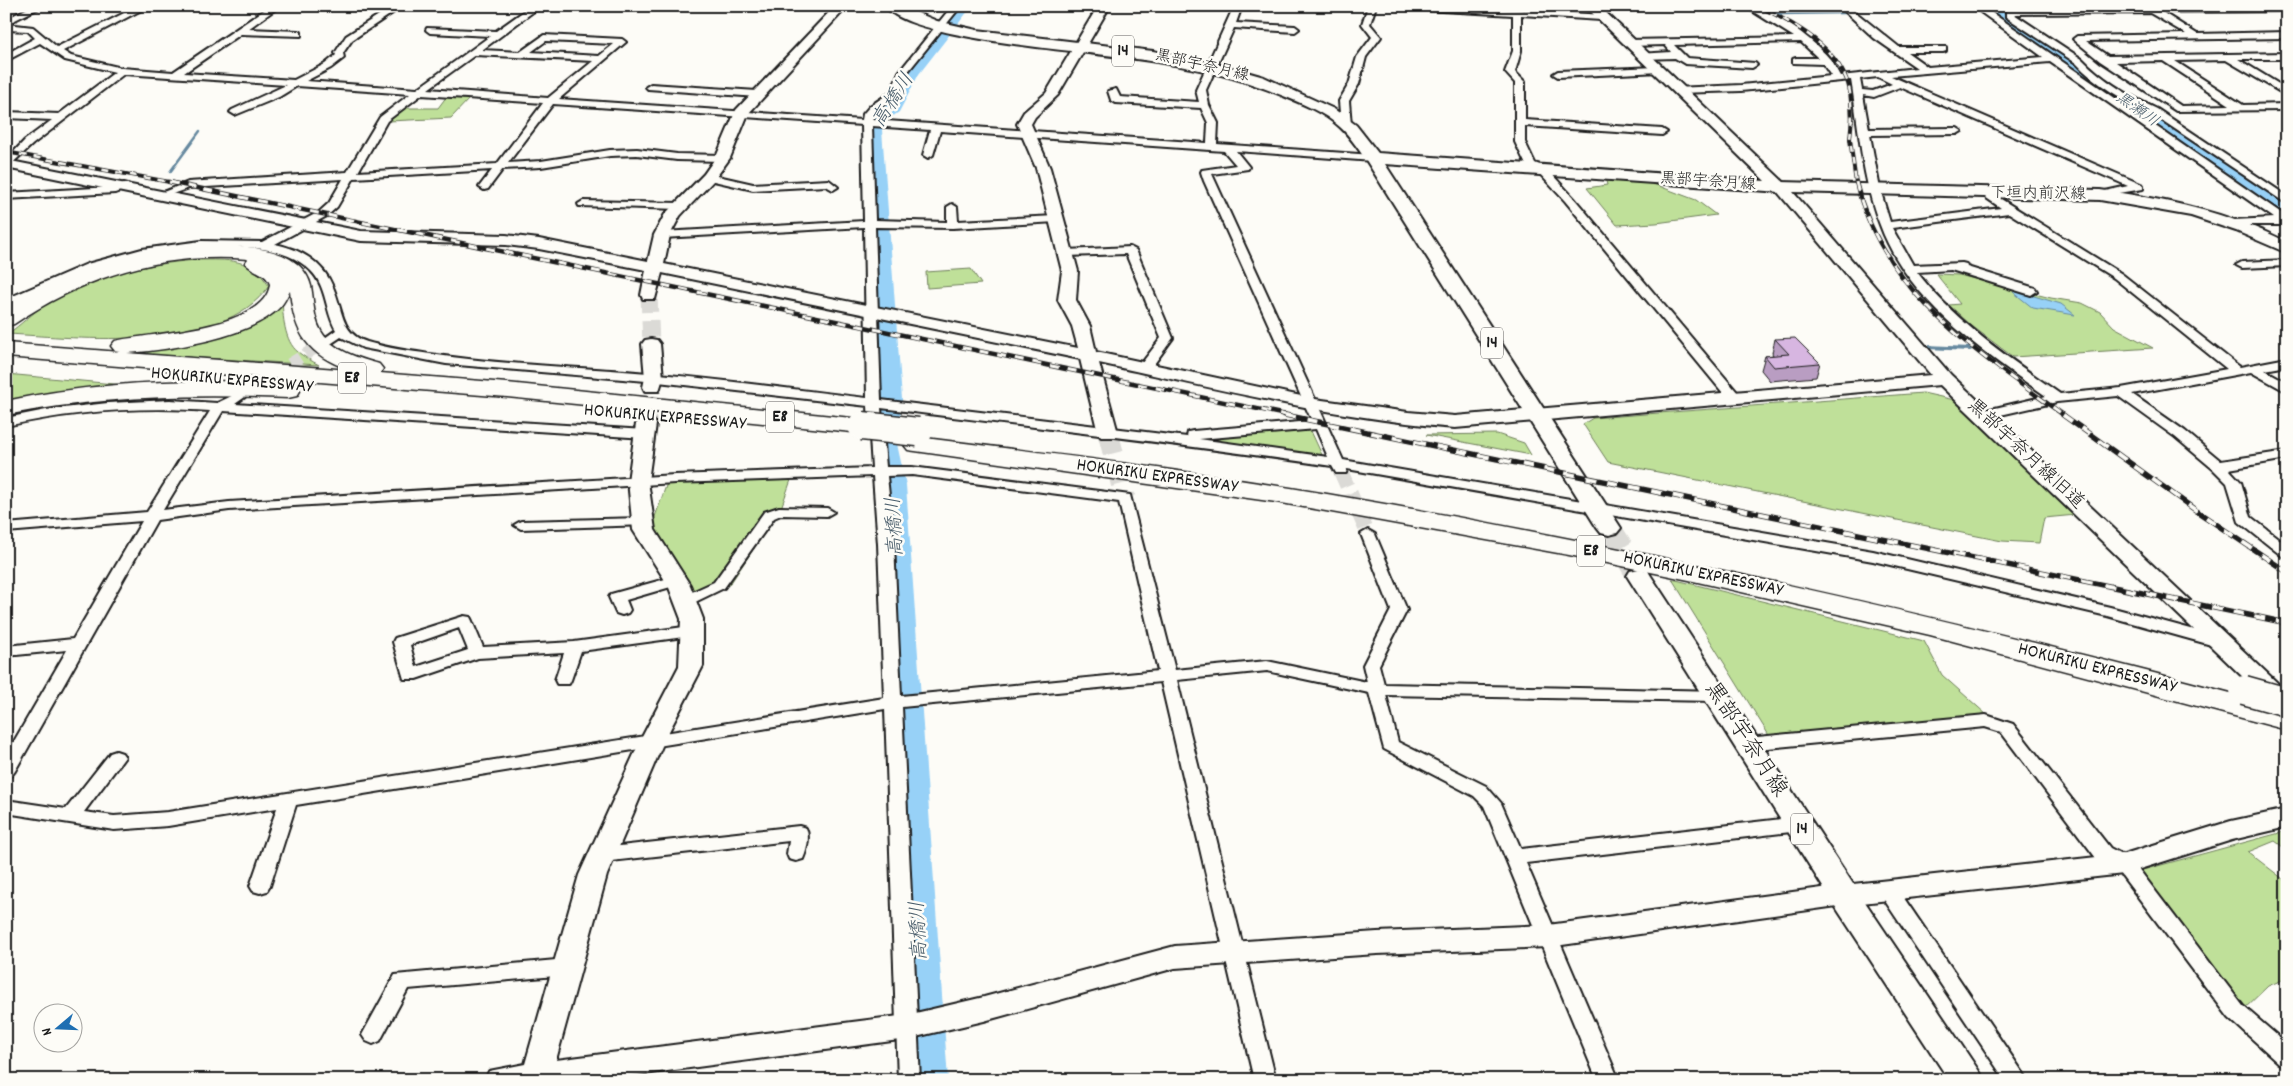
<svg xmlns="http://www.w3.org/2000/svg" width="2293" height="1086" font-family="Dekko,'Klee One',sans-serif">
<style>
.green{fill:#bfe099;stroke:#6e7e5a}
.water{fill:#97d1f7;stroke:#66899f}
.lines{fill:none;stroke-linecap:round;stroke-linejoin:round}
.stream-far1{stroke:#66899f;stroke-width:2.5}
.stream{stroke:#66899f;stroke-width:4}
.river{fill:#97d1f7;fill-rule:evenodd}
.street-tunnel-far1{stroke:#dbdad6;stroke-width:12;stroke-dasharray:12 6;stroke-linecap:butt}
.street-tunnel{stroke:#dbdad6;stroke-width:15;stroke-dasharray:15 8;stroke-linecap:butt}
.secondary-tunnel-far1{stroke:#dbdad6;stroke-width:17;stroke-dasharray:17 8;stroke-linecap:butt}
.secondary-tunnel{stroke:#dbdad6;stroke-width:21;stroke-dasharray:21 11;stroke-linecap:butt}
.primary-tunnel{stroke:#dbdad6;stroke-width:24;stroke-dasharray:24 12;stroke-linecap:butt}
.street-casing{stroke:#1c1c1c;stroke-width:4}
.secondary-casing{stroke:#1c1c1c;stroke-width:4}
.primary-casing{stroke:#1c1c1c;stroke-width:4}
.highway-casing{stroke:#1c1c1c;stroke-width:3}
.street{fill:#fdfcf7;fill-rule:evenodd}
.secondary{fill:#fdfcf7;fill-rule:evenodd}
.primary{fill:#fdfcf7;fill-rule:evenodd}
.highway{fill:#fdfcf7;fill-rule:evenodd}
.rail-far2-casing{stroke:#1c1c1c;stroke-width:4}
.rail-far1-casing{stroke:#1c1c1c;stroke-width:4.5}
.rail-casing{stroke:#1c1c1c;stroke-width:5.5}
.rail-far2{stroke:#fdfcf7;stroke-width:2.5;stroke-dasharray:7;stroke-linecap:butt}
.rail-far1{stroke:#fdfcf7;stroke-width:3;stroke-dasharray:9;stroke-linecap:butt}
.rail{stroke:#fdfcf7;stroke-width:4;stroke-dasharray:11;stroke-linecap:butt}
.highway-bridge-casing{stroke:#1c1c1c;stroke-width:31;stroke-linecap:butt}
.highway-bridge{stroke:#fdfcf7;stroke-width:28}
.wall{fill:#b99dc2;stroke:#1c1c1c}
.building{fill:#d7b6e1;stroke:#1c1c1c}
.labels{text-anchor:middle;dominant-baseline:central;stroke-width:5;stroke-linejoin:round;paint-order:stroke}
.far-street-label{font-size:16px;fill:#1c1c1c;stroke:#fdfcf7}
.far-water-label{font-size:16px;font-style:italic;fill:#475b69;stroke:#fdfcf7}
.shield{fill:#fdfcf7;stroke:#605f5e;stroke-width:1}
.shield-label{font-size:18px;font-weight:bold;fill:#1c1c1c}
.street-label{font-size:19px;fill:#1c1c1c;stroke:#fdfcf7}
.water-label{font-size:20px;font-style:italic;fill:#475b69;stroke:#fdfcf7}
.near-street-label{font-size:22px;fill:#1c1c1c;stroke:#fdfcf7}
</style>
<rect width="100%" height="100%" fill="#fdfcf7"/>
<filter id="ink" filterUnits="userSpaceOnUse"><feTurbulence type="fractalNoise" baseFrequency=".02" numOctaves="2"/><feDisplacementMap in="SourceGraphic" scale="10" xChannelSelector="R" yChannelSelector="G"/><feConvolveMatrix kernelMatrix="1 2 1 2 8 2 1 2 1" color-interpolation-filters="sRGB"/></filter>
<g filter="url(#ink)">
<g class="green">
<polygon points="447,96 470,98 451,118 389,121 401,108 438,108"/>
<polygon points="1640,179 1696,200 1716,215 1656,223 1617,225 1587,188 1607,185 1606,181"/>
<path d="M197,260c31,0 54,-3 72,26 -48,68 -189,52 -261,48 13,-10 26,-22 39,-31 45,-28 99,-39 150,-43z"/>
<polygon points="971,269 981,284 927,288 926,272"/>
<polygon points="1936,274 1959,275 2051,298 2082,303 2100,312 2114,327 2153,348 2013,357 1972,326 1949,305 1960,304"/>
<path d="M282,299c1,17 2,42 16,53 6,5 14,9 21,13l-183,-11 78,-18z"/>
<polygon points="6,374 125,385 6,403"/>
<polygon points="1923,393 1959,401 2076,515 2044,518 2039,543 2002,541 1608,462 1583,424 1593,418"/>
<polygon points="1310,429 1323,457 1201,439"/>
<polygon points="1497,434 1524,443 1531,455 1426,435"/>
<polygon points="791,480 781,508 730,584 697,600 651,528 667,483"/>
<polygon points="1672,579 1924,641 1942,675 1987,715 1770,737"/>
<polygon points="2287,831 2287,850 2275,841 2248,852 2287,882 2287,978 2268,986 2242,1011 2139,871"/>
</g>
<polygon class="water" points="2017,291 2061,304 2075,315 2033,308 2013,292"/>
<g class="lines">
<g class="stream-far1">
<polyline points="1763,6 1781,14 1845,13"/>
<polyline points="170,172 200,131"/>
</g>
<polyline class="stream" points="1927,347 1970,349"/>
<g class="river">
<polygon points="957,6 972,6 919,74 899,112 886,121 882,130 902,399 897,444 906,485 948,1080 910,1080 882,485 873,444 878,399 864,130 873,114 886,105 906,70"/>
<polygon points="1980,6 1997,6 2287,204 2287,219 2280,217"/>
</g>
<polyline class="street-tunnel-far1" points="244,393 328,340"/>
<polyline class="street-tunnel" points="1341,472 1368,534"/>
<g class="secondary-tunnel-far1">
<polyline points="649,295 651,344"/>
<polyline points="647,416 652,387"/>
</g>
<g class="secondary-tunnel">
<polyline points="646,424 648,415"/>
<polyline points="1108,433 1125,498"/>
</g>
<polyline class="primary-tunnel" points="1609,528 1639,576"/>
<defs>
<g id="street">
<path d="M32,6h11l-36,18 26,3 24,20 81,-41h11l-86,45 8,5 51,12 51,4 97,-66h10l-32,23 50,2 3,1v4l-60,-2 -57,39 110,7 31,-16 11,-9 -1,-2 11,-17 47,-30h10l-51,34 -9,13 1,5 -13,10 -25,13 111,8 73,-53 -60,-3 -4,-3 1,-2 69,3 35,-25h10l-59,44 38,2 24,-17 78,4 4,3 -67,57 303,21 1,-6 7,-8 21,-14 8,-20 53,-66h9l-55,68 -8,21 -22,15 -4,10 335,23 1,-20 -7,-15 -85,-5 -5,-3 -3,-9 8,-2 4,8 79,5 -3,-12 38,-84h8l-6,17 59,3 4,3 -4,3 -61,-4 -28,62 3,15 9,18 -1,21 156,11 5,3 -5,3 -137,-10 13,16 -1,2 -36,5 131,286 530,91 237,56 118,32 2,4 -2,4 -6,1 -115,-32 -234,-55 -526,-92 -1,4h-10l-4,-7c-150,-22 -300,-39 -451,-58l5,59h26l218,28 45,175 92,-9 100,21 -4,-17 28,-55 -30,-76 7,-4 7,4 32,76 -28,55 5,19 337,7 2,4 -2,4 -6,2 -329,-6 12,47 88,44 15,17 20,46 278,-32 7,2 2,5 -2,5 -7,2 -273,32 93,217h-22l-113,-274 -10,-10 -90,-47 -15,-56 -102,-22 -90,9 99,400h-22l-93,-398 -259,25 18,373h-22l-13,-371 -589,96 -26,81 -3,5 -7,2 -7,-2 -3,-5 27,-78 -109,18 -54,4 -108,-17v-13l60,9 44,-56 6,-2 6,2 3,4 -41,55 30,4 54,-4 716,-114 -6,-154 -5,-68 -198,7 -446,27 -72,10 -142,251 -3,4 -6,2v-22l61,-105 -61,6v-10l67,-7 69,-118 -136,11v-8l141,-12 63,-101c-68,-5 -137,0 -204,15v-8l40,-8 62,-7 62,-3 47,3 21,-10 7,4 -10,7 410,26 7,4 -7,4 -422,-27 -60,99 66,-8 446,-27 197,-7 -4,-62 -210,-24 -212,-18 -83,-16 -22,-11 -9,6h-8l-2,-3 14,-10c-11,-19 -9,-43 -25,-59 -42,-45 -174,-19 -225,1 -26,10 -54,29 -80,36v-9l81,-35 55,-15 59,-8 61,1 57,-30 10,-9 14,-24 -154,9 -28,10 -5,-3 32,-13 159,-10 33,-55 30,-23 -113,-8 -18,11 -44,18 -5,-3 2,-2 54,-25 -162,-11 -91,70 -27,25v-9l19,-20 27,-20 -46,-2v-6l53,2 56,-42 -50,-12 -25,-17 -34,18v-7l29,-16 -7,-7 -22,-1v-11zM546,41l68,3 -15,12 -68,-4zM475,55l118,6 -45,37 -120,-9zM421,95l122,8 -46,61 -139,8 29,-51zM553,104l309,21 2,96 -202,11 -6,3 6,3 202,-11 3,171c-85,-10 -170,-22 -256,-28 -60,-4 -121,-7 -181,-16 -21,-3 -43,-6 -63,-12 -27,-9 -24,-33 -34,-55 -10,-25 -33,-38 -58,-43l52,-28 10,-9 17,-29 138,-8 -13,17 5,3 4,-1 15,-20 38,-2 69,-11 27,-1 40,5 46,1 5,-3 -5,-3 -46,-1 -40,-5 -27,1 -69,11 -33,2zM872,126l58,4 -7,25 5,3 5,-3 7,-24 284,20 12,14 -34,5 -1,2 3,9 108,240 -119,10 -5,1 -1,5 -306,-37 -6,-173 78,1 103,-6 6,-3 -6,-3 -98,5 -1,-14 -5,-3 -5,3v15l-72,-2zM1316,429l12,28 -129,-18zM912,475l207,27 39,169 -257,25 -7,-152 -7,-68z"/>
<polygon points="1368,6 1376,6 1370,24 1381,37 1366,57 1359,84 1349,101 1351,125 1346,128 1341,125 1339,101 1349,84 1357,57 1372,37 1362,24"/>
<polygon points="1402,6 1455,6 1604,15 1605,17 1601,20 1521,15 1521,51 1515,72 1525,82 1525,120 1662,129 1667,132 1662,135 1525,126 1525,142 1535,163 1546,168 1573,197 1738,393 1740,396 1738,399 1728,399 1565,201 1538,172 1527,167 1515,142 1515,83 1505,72 1513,51 1513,15 1406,9"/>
<path d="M1744,6c27,0 70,34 87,54 2,3 6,11 9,16l77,-8 -43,-30 -35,-32h9l51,41h47v4l-3,1h-36l21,15 115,-10 -71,-51h10l305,211v8h-57l-2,-2 6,-3 40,-2 -224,-156 -159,14 252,109v4l-47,8v-4l32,-7 -228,-99 -26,10 -11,-2 6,34 88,-1 5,3 -5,3 -87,1 10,54 10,33 111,-14 -22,-15 1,-2h8l134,83 118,93 47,-9v8l-22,4 22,12v10l-36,-20 -119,22 53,37 36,30 66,-10v8l-58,10 12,13 10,35 36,28v12l-5,-1 -43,-34 -12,-39 -14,-14 -38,-32 -57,-41 -61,6 -74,17 -5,-1 -2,-3 2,-3 68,-16c-63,-44 -138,-95 -166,-171 -18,-45 -21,-97 -29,-145l-110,11 -63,2 -5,-3 2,-2 66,-3 90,-9 -8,-12 -30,-1v-4l3,-1h22l-17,-16 -127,3 13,13 68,5 2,2 -5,3 -67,-4 -10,-6 -33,1 -4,-3 1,-2 32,-2 -6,-7 -37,1 -4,-3 4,-3 166,-3zM1878,77l14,7 -19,7 -11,-1 -2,-11zM2009,213l105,65 113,91 -106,19 -61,6c-51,-36 -105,-72 -143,-122l34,-2 80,25 6,-4 -2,-3 -68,-21 -1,-3 -4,-1 -49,2 -21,-37z"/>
<path d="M2287,6v5l-125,1 35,22 90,-2v6l-201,3 22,15 179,-3v6h-49l49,30v7l-61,-36 -51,1 68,44 44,-1v6l-111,1 -76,-50 -27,-22 4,-3 109,-2 -36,-21 -136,1 68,45c20,21 49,38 75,50l130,87v8l-136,-91c-26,-12 -56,-29 -75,-50l-70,-46v-5l4,-3zM2163,61l67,44 -49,1 -65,-44z"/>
<polygon points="1657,67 1660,68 1660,72 1558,77 1553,74 1558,71"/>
<polygon points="651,84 757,91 762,94 757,97 648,89 646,87"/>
<polygon points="709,174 753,184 829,180 838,187 833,190 826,186 753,190 705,179 704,177"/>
<polygon points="124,183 128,184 128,188 115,193 6,199 6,193 113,187"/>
<polygon points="583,201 680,203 685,206 680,209 579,206 578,204"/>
<polygon points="1130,247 1136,250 1173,338 1149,371 1144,372 1138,368 1161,338 1126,254 1066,256 1060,253 1066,250"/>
<polygon points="2287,260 2287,266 2242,268 2236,265 2242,262"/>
<polygon points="779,507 827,508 834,512 827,516 781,515 774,518 724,588 691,604 679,604 677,601 679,598 714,582 764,512"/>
<polygon points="643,518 650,522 648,525 521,529 514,525 521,521"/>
<polygon points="676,576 684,581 681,584 626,600 630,610 628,613 622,615 616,613 609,597 611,594"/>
<path d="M464,616l6,1 2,4 11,26 91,-5 117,-16 6,1 2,4 -2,4 -6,1 -110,15 -10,29 -2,4h-12l-2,-4 9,-27 -86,5 -62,21h-12l-11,-37 2,-4zM459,628l9,22 -52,17 -6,-22z"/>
<polygon points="1986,715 2013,724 2110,848 2131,859 2243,1006 2287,1044 2287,1066 2279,1063 2229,1018 2117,869 2096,858 2001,732 1985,727 1747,750 1741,748 1738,744 1741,740 1747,738"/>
<path d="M799,826l7,2c4,8 1,23 -3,31l-7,2 -7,-2 -2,-5 2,-13 -187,21 -7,-2 -2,-5 2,-5 7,-2z"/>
<polygon points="1888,883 1895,885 2028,1080 2005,1080 1881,895 1878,890 1881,885"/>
<polygon points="567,959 574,961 577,967 574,973 567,975 408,989 380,1041 373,1044 366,1041 362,1035 395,975"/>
</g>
<g id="secondary">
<path d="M835,6h13l-100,108 -18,44 -16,22 -34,36 -10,19 -6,29 414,84 -6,-22 -14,-26 4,-29 -26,-103 -19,-44 7,-12 22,-19 52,-87h12l-52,89 -23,22 -4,7 19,44 28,103 -2,29 14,26 6,26 219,47 93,13 47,4 476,-41 -155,-185 -3,-3 3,-3 5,-2 319,8c65,9 128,22 187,52v11l-51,-22 -45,-15 -91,-16 -307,-8 158,183 336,317v14l-6,2 -8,-2 -333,-321 -485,43c-121,-10 -237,-39 -356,-65l19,70 -3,4h-14l-3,-4 -18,-74 -418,-86 -7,26h-12l-2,-4 5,-25 -107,-21 -33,-4 -145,-4 -355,-73v-8l355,71 145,4 33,4 109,22 6,-26 11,-21 39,-40 12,-17 20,-47z"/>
<polygon points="651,339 657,340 660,344 663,378 659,391 645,391 643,387 645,378 642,344 645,340"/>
<polygon points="646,418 653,420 656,424 648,481 655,530 690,585 703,619 703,666 665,739 607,875 556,1060 907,1015 984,997 1175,946 1377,932 1548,925 1844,885 2124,854 2231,821 2287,809 2287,827 2232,840 2124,874 1844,905 1548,947 1377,954 1175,968 984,1021 907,1039 600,1080 485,1080 489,1071 525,1064 579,875 641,739 679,666 681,619 668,585 633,530 628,481 636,424 639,420"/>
</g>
<g id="primary">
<path d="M885,6h16l36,15 40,9 176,21 76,16 35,10 70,32 22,16 22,28 387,28 -180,-175h14l190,181 -2,4 -6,1 -396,-28 236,364 -4,5 -8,2 -8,-2 -4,-5 -231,-368c-8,-11 -15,-23 -26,-33 -16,-15 -39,-24 -59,-32 -106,-44 -220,-38 -331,-62 -17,-4 -54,-12 -65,-27z"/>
<polygon points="1639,569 1648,571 1651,576 1855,887 1985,1080 1949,1080 1833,903 1627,576 1630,571"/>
</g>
<g id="highway">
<path d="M224,245c31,2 78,5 87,41 3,16 2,31 10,45 11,20 38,27 58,33l4,5 -3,4 127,10 355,36 9,2 3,5 -3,5 -9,2 -355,-36 -501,-40v-14l114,9 -5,-1 -4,-5 4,-5c32,-8 151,-11 155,-57 -4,-12 -18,-12 -25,-21l3,-4c-85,-7 -163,17 -234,65l-8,2v-17c67,-43 140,-61 218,-64zM290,291c4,43 18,64 60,79l-223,-17c41,-3 124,-15 153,-46 4,-4 7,-11 10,-16z"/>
<path d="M217,381l71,3 9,2 3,5 -3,5 -9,2c-95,-4 -188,-2 -282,17v-14c70,-15 140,-20 211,-20z"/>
<path d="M917,437c137,17 274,34 410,57 324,55 643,129 960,214v22l-357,-95 -241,-55 -120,-25 -293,-53 -368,-52 -4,-5 4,-5z"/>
</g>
</defs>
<use href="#street" class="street-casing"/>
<use href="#secondary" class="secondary-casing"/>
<use href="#primary" class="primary-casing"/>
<use href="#highway" class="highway-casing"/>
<use href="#street" class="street"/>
<use href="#secondary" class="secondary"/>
<use href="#primary" class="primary"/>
<use href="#highway" class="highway"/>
<defs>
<g id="rail-far2">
<path d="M1758,6c33,16 70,35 87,70 7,14 6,31 7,46"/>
<polyline points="1852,117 1850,139 1856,183"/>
<polyline points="6,152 175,183"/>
</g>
<g id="rail-far1">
<polyline points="169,182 1291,416"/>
<path d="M1856,182c27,111 122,171 209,234"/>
</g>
<g id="rail">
<polyline points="1285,415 2287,623"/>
<polyline points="2063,415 2201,514 2287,572"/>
</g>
</defs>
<use href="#rail-far2" class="rail-far2-casing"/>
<use href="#rail-far1" class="rail-far1-casing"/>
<use href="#rail" class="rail-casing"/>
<use href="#rail-far2" class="rail-far2"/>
<use href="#rail-far1" class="rail-far1"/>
<use href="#rail" class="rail"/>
<defs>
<g id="highway-bridge">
<polyline points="862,426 918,432"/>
<polyline points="2244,690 2287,702"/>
</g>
</defs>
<use href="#highway-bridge" class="highway-bridge-casing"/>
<use href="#highway-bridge" class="highway-bridge"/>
</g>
<polygon class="wall" points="1775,339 1820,363 1816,377 1770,381 1761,370 1765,356 1773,355 1772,353"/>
<polygon class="building" points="1795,338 1820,363 1774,367 1765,356 1789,354 1775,339"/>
</g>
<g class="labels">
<g class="far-street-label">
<text transform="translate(1202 66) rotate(13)">黒部宇奈月線</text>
<text transform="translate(1708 182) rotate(4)">黒部宇奈月線</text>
<text transform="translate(2038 194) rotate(1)">下垣内前沢線</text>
</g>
<g class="far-water-label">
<text transform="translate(2137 110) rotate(35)">黒瀬川</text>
</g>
<g class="shield">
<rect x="1112" y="35.5" width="22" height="31" rx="4"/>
<rect x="1481" y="327.5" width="22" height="31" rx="4"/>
<rect x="338" y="362.5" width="28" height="31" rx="4"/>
<rect x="766" y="401.5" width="28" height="31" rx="4"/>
<rect x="1577" y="535.5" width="28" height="31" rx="4"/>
<rect x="1791" y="813.5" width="22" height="31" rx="4"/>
</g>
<g class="shield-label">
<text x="1123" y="51">14</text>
<text x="1492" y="343">14</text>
<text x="352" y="378">E8</text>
<text x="780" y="417">E8</text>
<text x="1591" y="551">E8</text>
<text x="1802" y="829">14</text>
</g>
<g class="street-label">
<text transform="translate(232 381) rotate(5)">HOKURIKU EXPRESSWAY</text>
<text transform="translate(665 418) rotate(5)">HOKURIKU EXPRESSWAY</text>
<text transform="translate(2025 455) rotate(43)">黒部宇奈月線旧道</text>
<text transform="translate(1157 477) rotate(8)">HOKURIKU EXPRESSWAY</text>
<text transform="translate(1703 575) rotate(12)">HOKURIKU EXPRESSWAY</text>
<text transform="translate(2097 669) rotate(14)">HOKURIKU EXPRESSWAY</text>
</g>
<g class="water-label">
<text transform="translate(894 101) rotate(-57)">高橋川</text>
<text transform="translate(896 527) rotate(-93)">高橋川</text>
<text transform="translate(920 931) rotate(-93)">高橋川</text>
</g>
<g class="near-street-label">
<text transform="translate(1745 740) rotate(57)">黒部宇奈月線</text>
</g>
</g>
<rect width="2293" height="1086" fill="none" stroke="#fdfcf7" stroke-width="25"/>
<rect x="12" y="12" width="2268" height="1061" fill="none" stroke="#1c1c1c" stroke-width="2" filter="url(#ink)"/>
<g transform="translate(58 1028) rotate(251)"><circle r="24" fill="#fdfcf7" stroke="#a3a29f"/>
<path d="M0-4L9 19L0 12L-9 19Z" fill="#1f6fb2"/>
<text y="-8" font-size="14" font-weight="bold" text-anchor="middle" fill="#1c1c1c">N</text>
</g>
</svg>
